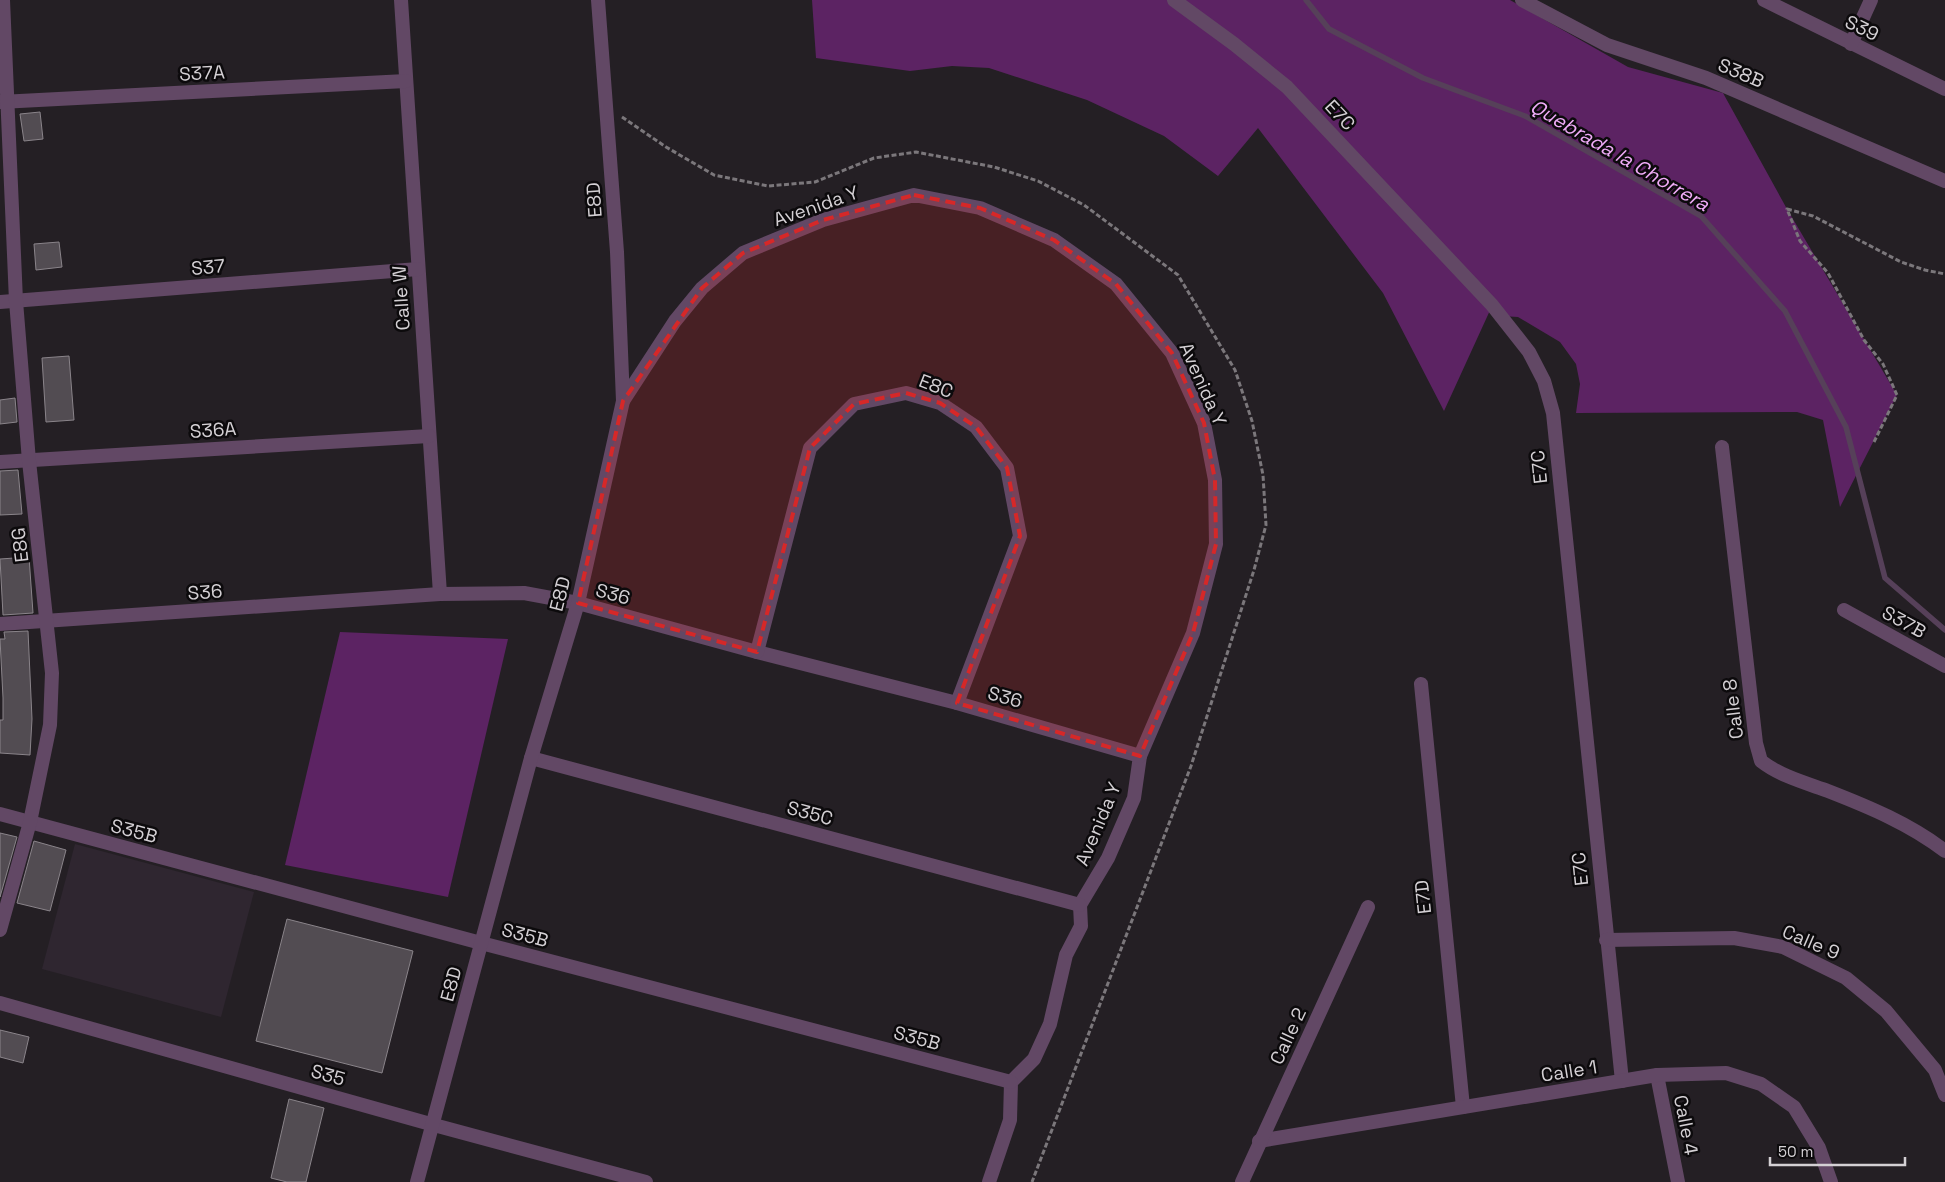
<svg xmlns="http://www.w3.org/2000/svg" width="1945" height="1182" font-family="'Space Grotesk',sans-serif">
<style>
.built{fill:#2f2630}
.green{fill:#5c2363}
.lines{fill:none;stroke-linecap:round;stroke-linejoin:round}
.stream{stroke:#564059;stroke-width:5.5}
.building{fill:#524c52;stroke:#8a848a}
.path{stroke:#7b777b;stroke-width:3;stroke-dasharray:5 2.5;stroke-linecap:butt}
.minor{stroke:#624865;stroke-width:14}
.tertiary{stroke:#624865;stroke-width:14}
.marked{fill:#d62828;fill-opacity:0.2;stroke:#d62828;stroke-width:4;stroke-dasharray:10 6;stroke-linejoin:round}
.labels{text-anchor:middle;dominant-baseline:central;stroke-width:5;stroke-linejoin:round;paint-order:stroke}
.street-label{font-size:19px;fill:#d4d0d4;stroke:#0c0a0c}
.water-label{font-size:20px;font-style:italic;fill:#efabf7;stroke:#0c0a0c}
</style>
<rect width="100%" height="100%" fill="#241f24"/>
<polygon class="built" points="75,844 254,892 221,1017 42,969"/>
<g class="green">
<polygon points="812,0 1510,0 1628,67 1723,93 1787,209 1897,395 1840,507 1823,420 1797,412 1576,413 1580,384 1576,364 1560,342 1518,317 1501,316 1492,306 1444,411 1383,293 1258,128 1218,176 1164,136 1087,100 989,68 952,66 910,71 816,58"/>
<polygon points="340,632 508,639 448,897 285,865"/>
</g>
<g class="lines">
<polyline class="stream" points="1306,0 1329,29 1423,78 1525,116 1701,216 1785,311 1846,427 1885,578 1945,630"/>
</g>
<g class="building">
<polygon points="40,112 43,139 24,141 20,114"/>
<polygon points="59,242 62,267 36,270 34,244"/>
<polygon points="69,356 74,420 46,422 42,358"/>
<polygon points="15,398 17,422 0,424 0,400"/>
<polygon points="18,470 22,514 0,515 0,471"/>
<polygon points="29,557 33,613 3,615 0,559"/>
<polygon points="28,631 32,719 30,755 0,753 0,720 3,720 3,698 0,639 5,639 4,632"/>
<polygon points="0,833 17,837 0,897"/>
<polygon points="34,841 66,850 50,911 17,903"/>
<polygon points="287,919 413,951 382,1073 256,1041"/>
<polygon points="0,1030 29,1037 23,1063 0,1057"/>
<polygon points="289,1099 324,1108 306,1182 287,1182 271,1178"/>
</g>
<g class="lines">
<g class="path">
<polyline points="622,117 666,147 714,175 768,186 815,182 874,158 916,152 994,167 1038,181 1084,205 1178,275 1235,370 1252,421 1263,475 1266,525 1254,570 1191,766 1032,1182"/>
<polyline points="1874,442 1897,395 1883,364 1864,340 1828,273 1800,241 1787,209 1813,216 1901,262 1925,270 1945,274"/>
</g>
<g class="minor">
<polyline points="401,0 440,594"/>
<polyline points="1174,0 1234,44 1287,87 1492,305 1529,352 1544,381 1553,413 1622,1081"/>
<polyline points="1522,0 1607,45 1706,78 1945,181"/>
<polyline points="1764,0 1945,89"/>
<polyline points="1851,44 1871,0"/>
<polyline points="0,102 406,81"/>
<polyline points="0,302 418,269"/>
<polyline points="623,401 675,321 702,288 743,253 823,220 914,195 980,208 1054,240 1116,284 1172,353 1204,423 1215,480 1216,544 1193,633 1140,756 1134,798 1108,858 1080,905 1081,926 1066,955 1050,1024 1034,1059 1011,1082 1010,1120 989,1182"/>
<path d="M1722,447l34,296 5,18c19,15 45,22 67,30 41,16 82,33 117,60"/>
<polyline points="0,462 429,436"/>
<polyline points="1844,610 1945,666"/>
<polyline points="0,624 440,594 524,593 578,603 757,652 957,703 1140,756"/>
<polyline points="757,652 810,448 854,404 906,393 940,403 976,427 1007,468 1020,536 957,703"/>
<polyline points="1421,684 1463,1107"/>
<polyline points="531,758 1080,905"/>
<polyline points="0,814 481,943 1011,1082"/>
<polyline points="1606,940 1734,938 1783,947 1846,978 1886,1011 1935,1070 1945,1095"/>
<polyline points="0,1003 434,1125 646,1182"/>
<polyline points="1657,1075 1678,1182"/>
<polyline points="1259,1141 1657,1075 1726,1073 1761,1084 1794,1107 1819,1148 1831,1182"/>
<polyline points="417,1182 531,758 578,603 623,401 617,252 598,0"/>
<polyline points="1242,1182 1368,907"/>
</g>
<polyline class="tertiary" points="0,930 30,822 50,725 52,673 29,461 16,301 3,0"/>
</g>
<path class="marked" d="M914,195l66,13 74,32 62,44 56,69 32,70 11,57 1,64 -23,89 -53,123 -183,-53 63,-167 -13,-68 -31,-41 -36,-24 -34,-10 -52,11 -44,44 -53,204 -179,-49 45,-202 79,-113 41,-35 80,-33z"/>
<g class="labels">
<g class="street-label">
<text transform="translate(1862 28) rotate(26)">S39</text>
<text transform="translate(202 73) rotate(-3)">S37A</text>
<text transform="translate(1741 73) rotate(23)">S38B</text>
<text transform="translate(1340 115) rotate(47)">E7C</text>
<text transform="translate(594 200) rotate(-94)">E8D</text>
<text transform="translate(816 206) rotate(-19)">Avenida Y</text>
<text transform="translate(208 267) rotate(-5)">S37</text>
<text transform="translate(401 298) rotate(-94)">Calle W</text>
<text transform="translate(1203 384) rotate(66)">Avenida Y</text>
<text transform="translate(936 386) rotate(21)">E8C</text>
<text transform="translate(213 430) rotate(-4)">S36A</text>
<text transform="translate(1539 467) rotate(-96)">E7C</text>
<text transform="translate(20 545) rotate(-97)">E8G</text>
<text transform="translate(205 592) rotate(-4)">S36</text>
<text transform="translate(560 594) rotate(-76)">E8D</text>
<text transform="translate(613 594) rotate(15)">S36</text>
<text transform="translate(1904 622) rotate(29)">S37B</text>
<text transform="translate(1005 697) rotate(16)">S36</text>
<text transform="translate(1733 709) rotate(-97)">Calle 8</text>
<text transform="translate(810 813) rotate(15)">S35C</text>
<text transform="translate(1098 824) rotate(-67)">Avenida Y</text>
<text transform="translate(134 831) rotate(15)">S35B</text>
<text transform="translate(1580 869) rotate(-96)">E7C</text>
<text transform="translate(1423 897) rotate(-96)">E7D</text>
<text transform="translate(525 935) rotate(15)">S35B</text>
<text transform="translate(1811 942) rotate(23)">Calle 9</text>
<text transform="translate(451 984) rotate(-75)">E8D</text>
<text transform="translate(1288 1036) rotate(-65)">Calle 2</text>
<text transform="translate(917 1038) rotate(15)">S35B</text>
<text transform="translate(1569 1071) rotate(-9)">Calle 1</text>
<text transform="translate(328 1075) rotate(16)">S35</text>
<text transform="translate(1686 1125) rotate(79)">Calle 4</text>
</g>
<g class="water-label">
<text transform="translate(1620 155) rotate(30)">Quebrada la Chorrera</text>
</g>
</g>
<path d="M1770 1157v8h135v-8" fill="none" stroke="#d4d0d4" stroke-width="2.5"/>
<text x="1778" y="1157" font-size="15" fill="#d4d0d4" stroke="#0c0a0c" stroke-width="4" paint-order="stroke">50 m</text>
</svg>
